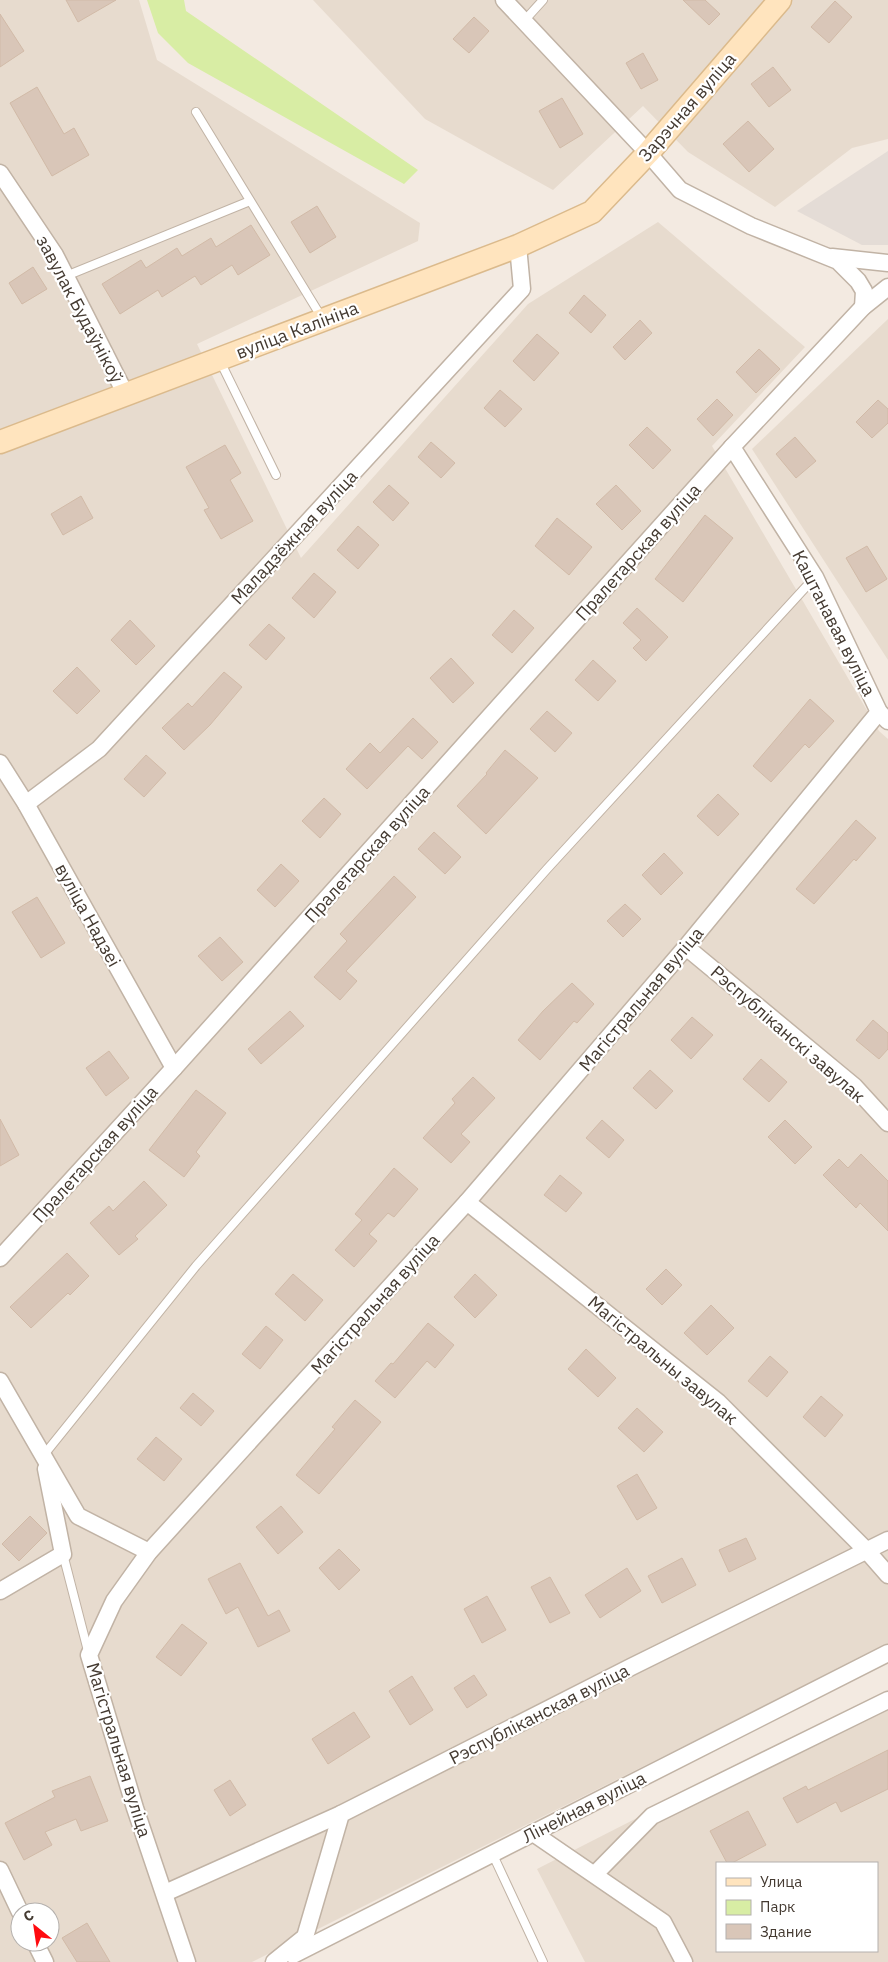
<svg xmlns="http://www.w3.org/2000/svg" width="888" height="1962" font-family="'IBM Plex Sans',sans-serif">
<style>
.residential{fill:#e7dbce;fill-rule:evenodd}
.industrial{fill:#e4dcd6}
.green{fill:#d8eda4}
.building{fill:#d9c6b8;stroke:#d1baa7}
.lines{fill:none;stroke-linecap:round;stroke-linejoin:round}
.lane-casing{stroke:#c1b3a5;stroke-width:10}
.street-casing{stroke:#c1b3a5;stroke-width:19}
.secondary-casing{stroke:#dbba8c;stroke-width:25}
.lane{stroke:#fff;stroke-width:8}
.street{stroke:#fff;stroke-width:16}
.secondary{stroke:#ffe4be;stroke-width:22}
.labels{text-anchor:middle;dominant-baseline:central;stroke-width:4.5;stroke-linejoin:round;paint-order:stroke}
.street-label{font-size:18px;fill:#443a31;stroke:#fff}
</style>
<rect width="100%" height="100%" fill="#f3eae1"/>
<g class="residential">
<path d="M0,0h139l18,60 263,163 -2,18 -221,103 104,214 227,-254 130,-82 147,125 -93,99 167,285 9,8v905l-636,318h-252zM20,1912h30v30h-30z"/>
<polygon points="313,0 888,0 888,139 852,148 775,207 688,152 643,106 553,190 425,119"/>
<polygon points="888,319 888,660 752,449"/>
<path d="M888,1690v272h-303l-48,-93zM717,1863h160v88h-160z"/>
</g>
<polygon class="industrial" points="888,151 888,245 862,245 797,211"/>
<polygon class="green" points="147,0 184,0 186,11 418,170 404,184 188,63 158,33"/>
<g class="building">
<polygon points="66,0 116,0 78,22"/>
<polygon points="683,0 705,0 720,14 709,25"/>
<polygon points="835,1 852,17 829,43 811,27"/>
<polygon points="0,14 24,51 0,67"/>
<polygon points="474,17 489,31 469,53 453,39"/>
<polygon points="643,53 658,80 641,89 626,63"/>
<polygon points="773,67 791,90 769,107 751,84"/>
<polygon points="37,87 64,134 74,128 89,155 52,176 10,103"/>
<polygon points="562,98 583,134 560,148 539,111"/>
<polygon points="748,121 774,149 749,172 723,144"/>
<polygon points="317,206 336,237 310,253 291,222"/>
<polygon points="251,225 270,255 238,275 232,265 201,285 195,276 162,297 158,290 120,314 102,284 141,260 146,268 177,248 182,256 211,238 216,247"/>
<polygon points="33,267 47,289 22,304 9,283"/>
<polygon points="584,295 606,315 591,333 569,313"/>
<polygon points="640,320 652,333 625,360 613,347"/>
<polygon points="537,334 559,353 534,381 513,361"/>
<polygon points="759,349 780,369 756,393 736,372"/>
<polygon points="500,390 522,409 505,427 484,408"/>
<polygon points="717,399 733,415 713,436 697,419"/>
<polygon points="878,400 888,409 888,423 872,438 856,422"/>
<polygon points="647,427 671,450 653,469 629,445"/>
<polygon points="795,437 816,461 796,478 776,454"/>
<polygon points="431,442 455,463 441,478 418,457"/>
<polygon points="225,445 241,473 230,480 253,521 221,539 204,510 209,508 186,467"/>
<polygon points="389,485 409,503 393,521 373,502"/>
<polygon points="616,485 641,511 622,530 596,504"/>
<polygon points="81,496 93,518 63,535 51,514"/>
<polygon points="705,515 733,538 683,602 655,579"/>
<polygon points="557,518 592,547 569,575 535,546"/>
<polygon points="358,526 379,545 358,569 337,550"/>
<polygon points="867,546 887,579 866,592 846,558"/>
<polygon points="314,573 336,592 314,618 292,598"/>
<polygon points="637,608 668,637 646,661 633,648 641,640 623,623"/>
<polygon points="514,610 534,628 512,653 492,635"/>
<polygon points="130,620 155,646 136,665 111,640"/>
<polygon points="269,624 285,638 266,660 249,645"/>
<polygon points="451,658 474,683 453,703 430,678"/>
<polygon points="593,660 616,681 598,701 575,680"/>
<polygon points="77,667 100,691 77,714 53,691"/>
<polygon points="224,672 242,687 210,725 184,750 162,728 188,703 192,707"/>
<polygon points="810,699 834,721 809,748 805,744 771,782 753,766"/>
<polygon points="547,711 572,733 555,752 530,729"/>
<polygon points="413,718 438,742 422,759 408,746 367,789 346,769 370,743 380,753"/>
<polygon points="505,750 538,778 486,834 457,806 487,774 486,773"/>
<polygon points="146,755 166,773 144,797 124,779"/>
<polygon points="718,794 739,814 718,836 697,816"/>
<polygon points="324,798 341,814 320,838 302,821"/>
<polygon points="856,820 876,838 856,861 854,859 814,904 796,889"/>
<polygon points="434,832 461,857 445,874 418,849"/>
<polygon points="664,853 683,873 661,895 642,875"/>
<polygon points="281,864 299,881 275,907 257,890"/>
<polygon points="394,876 416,897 346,971 357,981 340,1000 314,977 347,941 340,934"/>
<polygon points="37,897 65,943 41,958 12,912"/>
<polygon points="625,904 641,919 623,937 607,921"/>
<polygon points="220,937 243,962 222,981 198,956"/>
<polygon points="572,983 594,1004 577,1023 574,1021 540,1060 518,1040 543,1011"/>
<polygon points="290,1011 304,1026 261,1064 248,1049"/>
<polygon points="692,1017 713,1035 691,1059 671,1040"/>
<polygon points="873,1020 888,1033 888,1049 879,1059 856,1040"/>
<polygon points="109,1051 129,1078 106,1096 86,1068"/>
<polygon points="761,1059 787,1082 769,1102 743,1079"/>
<polygon points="650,1070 673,1091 656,1109 633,1088"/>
<polygon points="473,1077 495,1098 461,1134 470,1142 451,1163 423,1138 455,1103 452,1099"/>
<polygon points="196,1090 226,1113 196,1152 200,1156 184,1177 149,1150"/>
<polygon points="0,1119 19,1155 0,1166"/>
<polygon points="602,1120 624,1140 609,1158 586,1138"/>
<polygon points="785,1120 812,1147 795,1164 768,1137"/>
<polygon points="861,1154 888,1181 888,1231 860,1203 856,1208 823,1175 839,1159 848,1168"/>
<polygon points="394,1168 418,1189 394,1217 388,1213 369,1234 377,1241 354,1267 335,1250 362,1220 355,1214"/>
<polygon points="560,1175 582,1193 566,1212 544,1195"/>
<polygon points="144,1181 167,1205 135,1236 138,1239 119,1255 90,1223 109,1206 113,1211"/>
<polygon points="67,1253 89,1276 70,1295 68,1293 31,1328 10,1307"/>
<polygon points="666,1269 682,1285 662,1305 646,1289"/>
<polygon points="293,1274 323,1300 305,1321 275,1294"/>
<polygon points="475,1274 497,1295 475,1318 454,1297"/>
<polygon points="711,1305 734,1328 707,1355 684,1333"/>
<polygon points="428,1323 454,1345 435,1368 427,1361 395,1398 375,1381 391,1363 393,1364"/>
<polygon points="266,1326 283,1340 260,1369 242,1354"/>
<polygon points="586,1349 616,1378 598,1397 568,1369"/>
<polygon points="770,1356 788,1372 767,1397 748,1381"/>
<polygon points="193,1393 214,1411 201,1426 180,1408"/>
<polygon points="821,1396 843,1415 825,1437 803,1417"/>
<polygon points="355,1400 381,1422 319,1494 296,1475 335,1429 332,1427"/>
<polygon points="637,1408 663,1432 644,1452 618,1428"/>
<polygon points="156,1437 182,1459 164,1481 137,1459"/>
<polygon points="637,1474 657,1508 637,1520 617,1486"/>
<polygon points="281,1506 303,1532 278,1554 256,1527"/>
<polygon points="30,1516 47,1533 19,1561 2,1544"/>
<polygon points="746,1538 756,1559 729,1572 719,1550"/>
<polygon points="339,1549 360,1570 339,1590 319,1568"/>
<polygon points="682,1558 696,1585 662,1603 648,1576"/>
<polygon points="240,1563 268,1616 279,1610 290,1631 258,1647 238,1607 226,1614 208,1579"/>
<polygon points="627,1568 641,1591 600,1618 585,1595"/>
<polygon points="550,1577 570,1613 550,1623 531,1587"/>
<polygon points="487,1596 506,1630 482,1643 464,1609"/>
<polygon points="182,1624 207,1643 181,1676 156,1657"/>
<polygon points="474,1675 487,1695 467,1708 454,1688"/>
<polygon points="412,1676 433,1710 410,1725 389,1691"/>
<polygon points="354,1712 370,1737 328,1764 312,1739"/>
<polygon points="888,1750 888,1789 841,1812 836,1802 797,1823 783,1798 806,1786 808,1790"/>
<polygon points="90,1776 108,1821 81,1831 76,1819 45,1832 52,1845 24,1860 5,1823 55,1797 52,1791"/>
<polygon points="230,1780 246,1805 230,1816 214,1790"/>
<polygon points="748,1811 766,1845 732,1863 727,1863 710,1831"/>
<polygon points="87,1923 110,1962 77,1962 62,1938"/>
</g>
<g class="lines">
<defs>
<g id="lane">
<polyline points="524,21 543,0"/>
<polyline points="196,112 322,318"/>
<polyline points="66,276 250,201"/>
<polyline points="220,361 276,475"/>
<polyline points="43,1456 196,1266 547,869 815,577"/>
<polyline points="63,1554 88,1651"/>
<polyline points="493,1855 543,1962"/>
</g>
<g id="street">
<polyline points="504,0 648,153 680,190 751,226 838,261 858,281 864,291 863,307"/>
<polyline points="0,173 55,255 126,395"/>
<polyline points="832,257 888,263"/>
<polyline points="732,447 815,577 879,712 888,721"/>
<polyline points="0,763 26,804 174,1068"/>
<polyline points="26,804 99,749 522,289 518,246"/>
<polyline points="686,947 854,1086 888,1123"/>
<polyline points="467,1202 718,1402 867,1551 888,1575"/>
<polyline points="0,1258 174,1068 732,447 863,307 888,287"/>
<polyline points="0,1381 78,1516 149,1552"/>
<polyline points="0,1591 63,1554 46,1469"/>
<polyline points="533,1833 663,1922 684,1962"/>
<polyline points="0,1870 20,1912"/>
<polyline points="595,1874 652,1816 888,1700"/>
<polyline points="165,1893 341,1814"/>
<polyline points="35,1942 45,1962"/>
<polyline points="293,1955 888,1653"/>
<polyline points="187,1962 135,1808 89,1655 114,1601 149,1552 467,1202 686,947 879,712"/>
<polyline points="274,1962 305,1937 341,1814 631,1667 888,1540"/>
</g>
<polyline id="secondary" points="0,442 518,246 592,212 648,153 780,0"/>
</defs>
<use href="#lane" class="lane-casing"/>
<use href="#street" class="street-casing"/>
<use href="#secondary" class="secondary-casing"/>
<use href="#lane" class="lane"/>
<use href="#street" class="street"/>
<use href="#secondary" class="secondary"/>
</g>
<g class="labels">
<g class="street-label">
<text transform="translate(687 107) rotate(-49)">Зарэчная вуліца</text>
<text transform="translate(80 309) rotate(62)">завулак Будаўнікоў</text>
<text transform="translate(297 330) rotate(-21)">вуліца Калініна</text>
<text transform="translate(294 537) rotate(-47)">Маладзёжная вуліца</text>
<text transform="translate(638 552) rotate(-48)">Пралетарская вуліца</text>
<text transform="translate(834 623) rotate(63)">Каштанавая вуліца</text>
<text transform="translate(367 854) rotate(-48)">Пралетарская вуліца</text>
<text transform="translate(88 915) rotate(61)">вуліца Надзеі</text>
<text transform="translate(641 999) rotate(-50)">Магістральная вуліца</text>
<text transform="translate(788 1034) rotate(41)">Рэспубліканскі завулак</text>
<text transform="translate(95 1154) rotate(-48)">Пралетарская вуліца</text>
<text transform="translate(375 1304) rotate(-48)">Магістральная вуліца</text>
<text transform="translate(663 1360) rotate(40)">Магістральны завулак</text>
<text transform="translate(539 1714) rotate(-27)">Рэспубліканская вуліца</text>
<text transform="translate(119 1750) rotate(73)">Магістральная вуліца</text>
<text transform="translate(584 1807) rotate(-27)">Лінейная вуліца</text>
</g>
</g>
<rect x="716" y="1862" width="162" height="90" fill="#ffffff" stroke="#b4b0ad"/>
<rect x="726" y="1878" width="25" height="8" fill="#ffe4be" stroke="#b4b0ad"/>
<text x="760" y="1887" font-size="15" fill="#443a31">Улица</text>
<rect x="726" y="1900" width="25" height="15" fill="#d8eda4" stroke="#b4b0ad"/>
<text x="760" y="1912" font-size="15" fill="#443a31">Парк</text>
<rect x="726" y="1924" width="25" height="15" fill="#d9c6b8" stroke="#b4b0ad"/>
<text x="760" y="1937" font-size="15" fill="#443a31">Здание</text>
<g transform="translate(35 1927) rotate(330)"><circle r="24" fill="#ffffff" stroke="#b4b0ad"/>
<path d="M0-4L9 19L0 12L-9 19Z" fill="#ff0b10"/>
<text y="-8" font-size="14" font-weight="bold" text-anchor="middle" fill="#443a31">С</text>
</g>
</svg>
